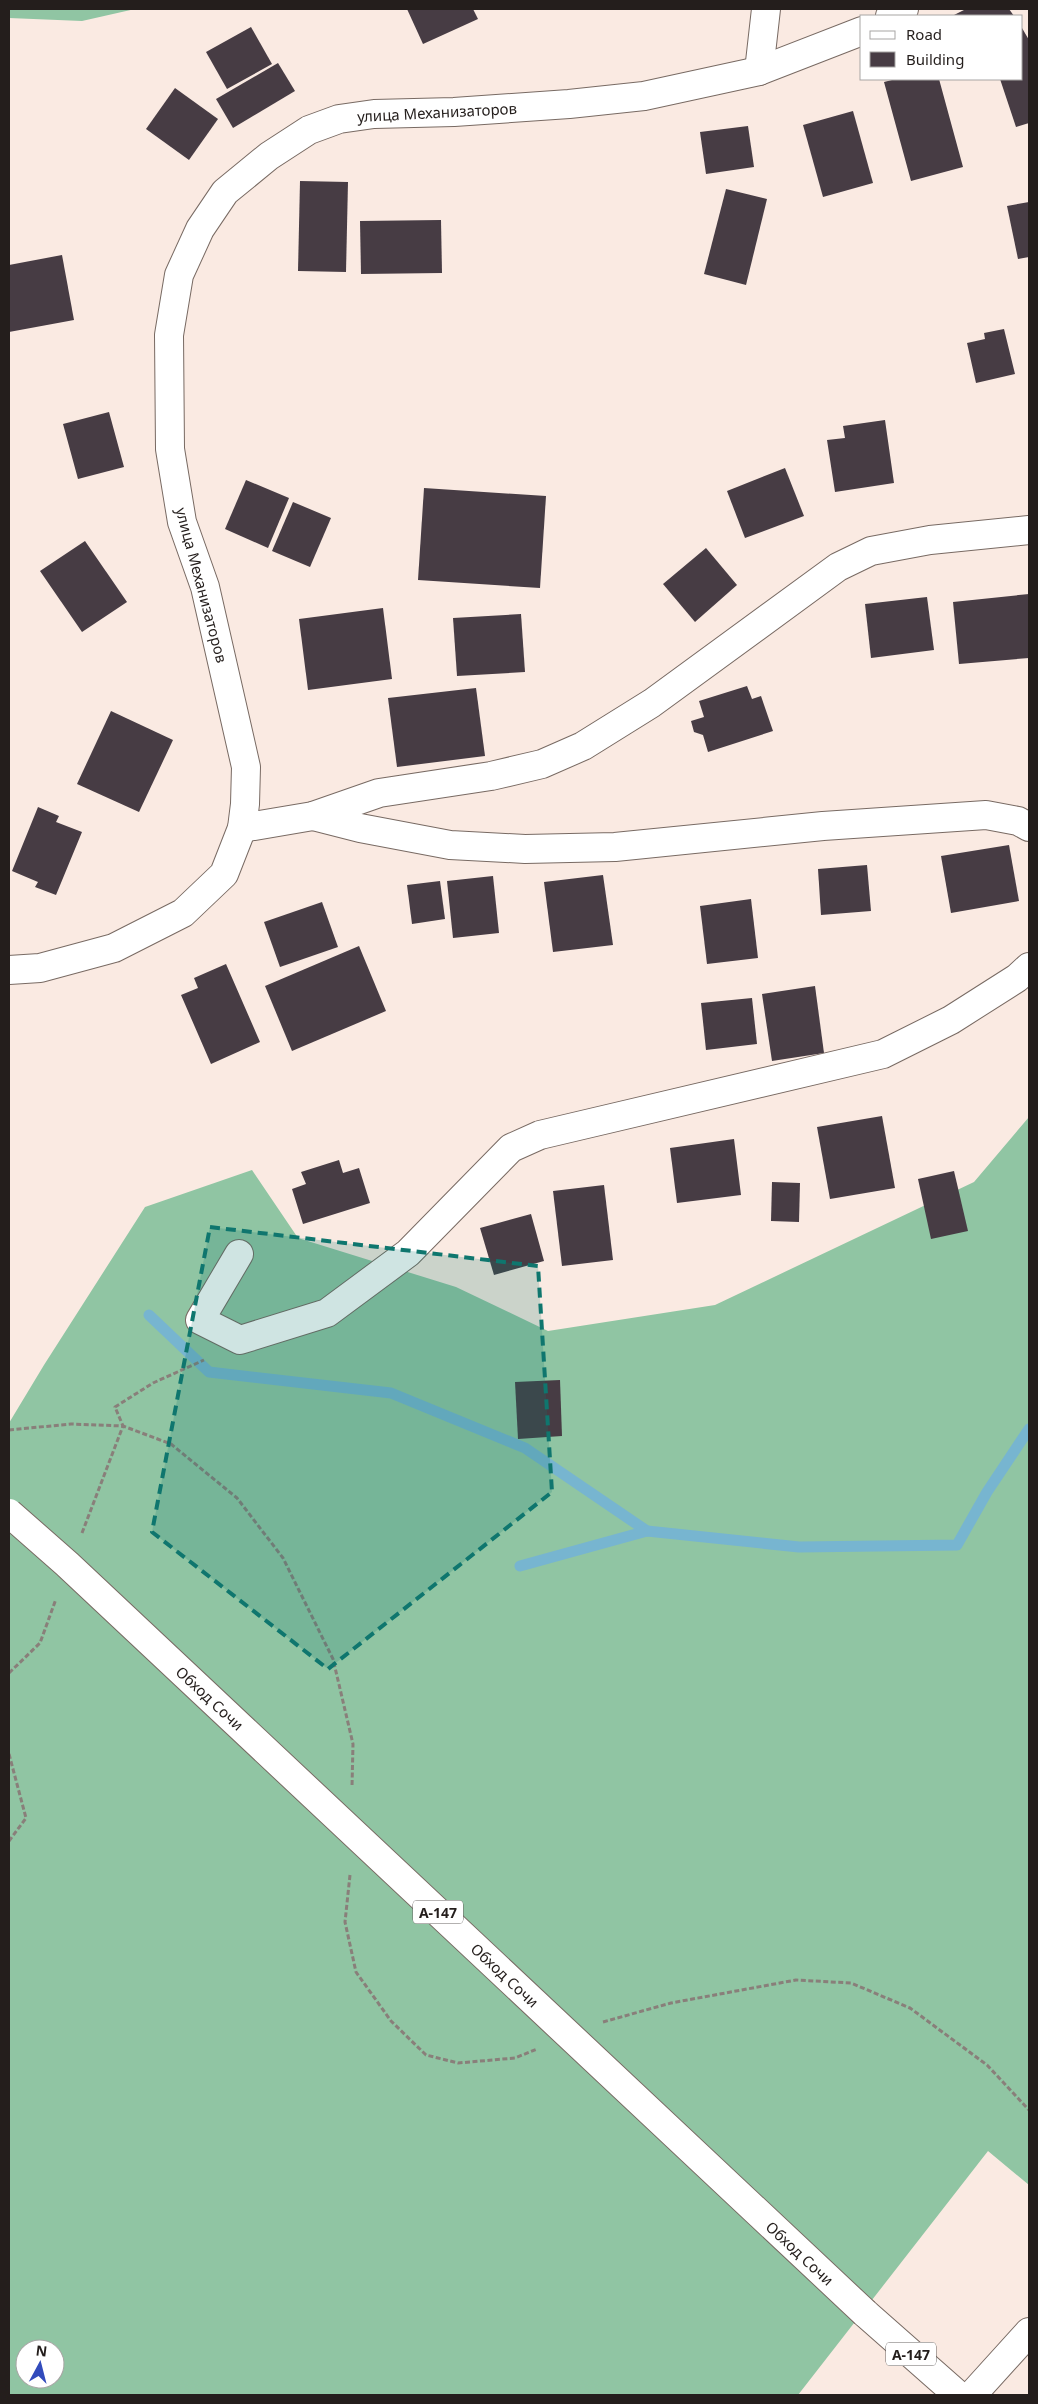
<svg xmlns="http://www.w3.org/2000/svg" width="1038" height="2404" font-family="'Noto Sans',sans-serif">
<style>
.forest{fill:#90c5a3;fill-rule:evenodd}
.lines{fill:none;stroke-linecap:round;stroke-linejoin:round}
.stream{stroke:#77b5d0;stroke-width:11}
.building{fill:#473c44}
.minor-casing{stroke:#786a63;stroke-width:30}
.highway-casing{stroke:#786a63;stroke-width:30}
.path{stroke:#897f7a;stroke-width:3;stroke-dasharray:5 2.5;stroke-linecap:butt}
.minor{stroke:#fff;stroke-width:28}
.highway{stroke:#fff;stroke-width:28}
.highway-bridge-casing{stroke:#786a63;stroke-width:30;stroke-linecap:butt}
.highway-bridge{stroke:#fff;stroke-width:28}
.marked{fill:#0f766e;fill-opacity:0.2;stroke:#0f766e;stroke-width:4;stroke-dasharray:10 6;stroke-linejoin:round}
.labels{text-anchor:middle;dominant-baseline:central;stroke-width:5;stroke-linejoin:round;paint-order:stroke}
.shield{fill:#fff;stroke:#666260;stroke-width:1}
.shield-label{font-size:14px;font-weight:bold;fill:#241e1c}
.street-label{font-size:15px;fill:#241e1c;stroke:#fff}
</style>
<rect width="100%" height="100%" fill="#faeae2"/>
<g class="forest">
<polygon points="9,9 135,9 82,21 9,18"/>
<path d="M1029,1117v1068l-41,-34 -190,244h-789v-972l35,-58 101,-158 107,-37 46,68 158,49 92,44 167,-26 259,-123zM25,2349h30v30h-30z"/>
</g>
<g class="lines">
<g class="stream">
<polyline points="149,1315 209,1372 391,1393 525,1448 647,1531"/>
<polyline points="520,1566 647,1531 799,1547 957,1545 987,1492 1029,1429"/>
</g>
</g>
<g class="building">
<polygon points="407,9 473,9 478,19 423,44"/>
<polygon points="966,9 1009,9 1014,16 952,16"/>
<polygon points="251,27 272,64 227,89 206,52"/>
<polygon points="1022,28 1029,40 1029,123 1016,127 1000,79 1022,79"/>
<polygon points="278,63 295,91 233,128 216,99"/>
<polygon points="896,79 939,79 963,167 911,181 884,82"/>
<polygon points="175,88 218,119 189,160 146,129"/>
<polygon points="853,111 873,183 823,197 803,125"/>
<polygon points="748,126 754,167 706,174 700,132"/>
<polygon points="300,181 348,182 346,272 298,271"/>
<polygon points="726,189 767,199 746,285 704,274"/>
<polygon points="1029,202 1029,257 1018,259 1007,206"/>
<polygon points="441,220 442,273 361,274 360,221"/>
<polygon points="62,255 74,320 9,332 9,265"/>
<polygon points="1004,329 1015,374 976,383 967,343 985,339 984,333"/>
<polygon points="109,412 124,467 78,479 63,424"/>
<polygon points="885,420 894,483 835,492 827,440 845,438 843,426"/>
<polygon points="785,468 804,516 745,538 727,491"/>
<polygon points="246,480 289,498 268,548 225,529"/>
<polygon points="424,488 546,496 540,588 418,580"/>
<polygon points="293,502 331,518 310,567 272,551"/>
<polygon points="85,541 127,602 82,632 40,571"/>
<polygon points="706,548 737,585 695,622 663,584"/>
<polygon points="1029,594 1029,658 959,664 953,602"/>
<polygon points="927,597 934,650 871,658 865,604"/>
<polygon points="383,608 392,679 308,690 299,619"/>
<polygon points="521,614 525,672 457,676 453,618"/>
<polygon points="747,686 752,699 761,696 773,731 708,752 703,735 694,732 691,721 704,717 699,701"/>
<polygon points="476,688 485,756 397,767 388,698"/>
<polygon points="111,711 173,740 139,812 77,784"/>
<polygon points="38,807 59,816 56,822 82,832 56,895 35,887 38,882 12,871"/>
<polygon points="1009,845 1019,901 951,913 941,856"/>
<polygon points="867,865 871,911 821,915 818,869"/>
<polygon points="603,875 613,945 553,952 544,882"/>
<polygon points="493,876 499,933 453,938 447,881"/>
<polygon points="440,881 445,919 412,924 407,885"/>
<polygon points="751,899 758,958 707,964 700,906"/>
<polygon points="322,902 338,947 280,967 264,922"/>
<polygon points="359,946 386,1011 292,1051 265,986"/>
<polygon points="226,964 260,1042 211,1064 181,995 198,988 194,978"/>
<polygon points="815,986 824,1053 772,1061 762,994"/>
<polygon points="752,998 757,1044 706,1050 701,1003"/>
<polygon points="882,1116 895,1188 830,1199 817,1127"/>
<polygon points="734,1139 741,1195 677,1203 670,1148"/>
<polygon points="339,1160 343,1173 359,1168 370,1203 303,1224 292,1189 306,1184 301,1172"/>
<polygon points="954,1171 968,1231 931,1239 918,1179"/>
<polygon points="772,1182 800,1183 799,1222 771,1221"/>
<polygon points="604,1185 613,1260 562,1266 553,1191"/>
<polygon points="531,1214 544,1261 494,1275 480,1228"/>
<polygon points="560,1380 562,1436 518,1439 515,1382"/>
</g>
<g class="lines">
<defs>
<g id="minor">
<polyline points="890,16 904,9"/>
<polyline points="759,71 766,9"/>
<polyline points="313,816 360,828 450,845 525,849 615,847 823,826 986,815 1018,821 1029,827"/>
<polyline points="242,828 313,816 379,793 491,776 542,764 583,746 652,703 838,567 871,551 930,540 1029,530"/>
<polyline points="9,970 40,968 114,948 183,913 224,874 242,828 245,804 246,767 205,587 182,522 170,449 169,335 179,275 200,229 225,192 269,156 309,130 339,119 374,114 454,112 569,104 644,96 759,71 862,31"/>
<polyline points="239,1254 200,1320 240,1340 327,1313 408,1253 511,1148 540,1135 883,1054 951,1020 1017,978 1029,967"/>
<polyline points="972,2395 1029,2332"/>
</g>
<polyline id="highway" points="865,2313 958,2395"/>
</defs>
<use href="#minor" class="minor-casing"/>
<use href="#highway" class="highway-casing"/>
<g class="path">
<polyline points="9,1430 71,1424 123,1426 171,1444 237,1498 283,1558 333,1659 353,1744 352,1787"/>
<polyline points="82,1533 123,1426 115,1407 153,1383 204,1360"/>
<polyline points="9,1673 40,1643 56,1599"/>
<polyline points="9,1754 26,1818 9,1841"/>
<polyline points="350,1875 345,1922 356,1972 391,2021 426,2055 458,2063 515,2058 537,2049"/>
<polyline points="603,2022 671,2003 796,1980 851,1983 910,2008 987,2065 1029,2110"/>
</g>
<use href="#minor" class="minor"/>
<use href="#highway" class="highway"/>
<defs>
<polyline id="highway-bridge" points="9,1513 67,1564 865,2313"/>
</defs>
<use href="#highway-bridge" class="highway-bridge-casing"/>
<use href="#highway-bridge" class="highway-bridge"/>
</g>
<path class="marked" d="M210,1227l328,39 14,226 -224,177 -176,-137z"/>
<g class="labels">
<g class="shield">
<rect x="413" y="1900.5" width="50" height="23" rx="4"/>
<rect x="886" y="2342.5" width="50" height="23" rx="4"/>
</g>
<g class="shield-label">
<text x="438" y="1912">А-147</text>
<text x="911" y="2354">А-147</text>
</g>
<g class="street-label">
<text transform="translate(437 112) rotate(-3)">улица Механизаторов</text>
<text transform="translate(202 585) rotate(75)">улица Механизаторов</text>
<text transform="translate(210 1698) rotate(43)">Обход Сочи</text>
<text transform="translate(505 1975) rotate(43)">Обход Сочи</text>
<text transform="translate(800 2253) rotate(43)">Обход Сочи</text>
</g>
</g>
<rect width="1038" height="2404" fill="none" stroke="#241e1c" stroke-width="20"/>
<rect x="860" y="15" width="162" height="65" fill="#ffffff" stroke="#a7a5a4"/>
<rect x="870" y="31" width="25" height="8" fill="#ffffff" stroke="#a7a5a4"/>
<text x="906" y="40" font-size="15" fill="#241e1c">Road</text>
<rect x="870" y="52" width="25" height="15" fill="#473c44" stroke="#a7a5a4"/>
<text x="906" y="65" font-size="15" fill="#241e1c">Building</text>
<g transform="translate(40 2364) rotate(7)"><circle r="24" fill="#ffffff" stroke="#a7a5a4"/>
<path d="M0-4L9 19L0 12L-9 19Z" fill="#324bbc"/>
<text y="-8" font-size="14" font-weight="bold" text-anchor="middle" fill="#241e1c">N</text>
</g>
</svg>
